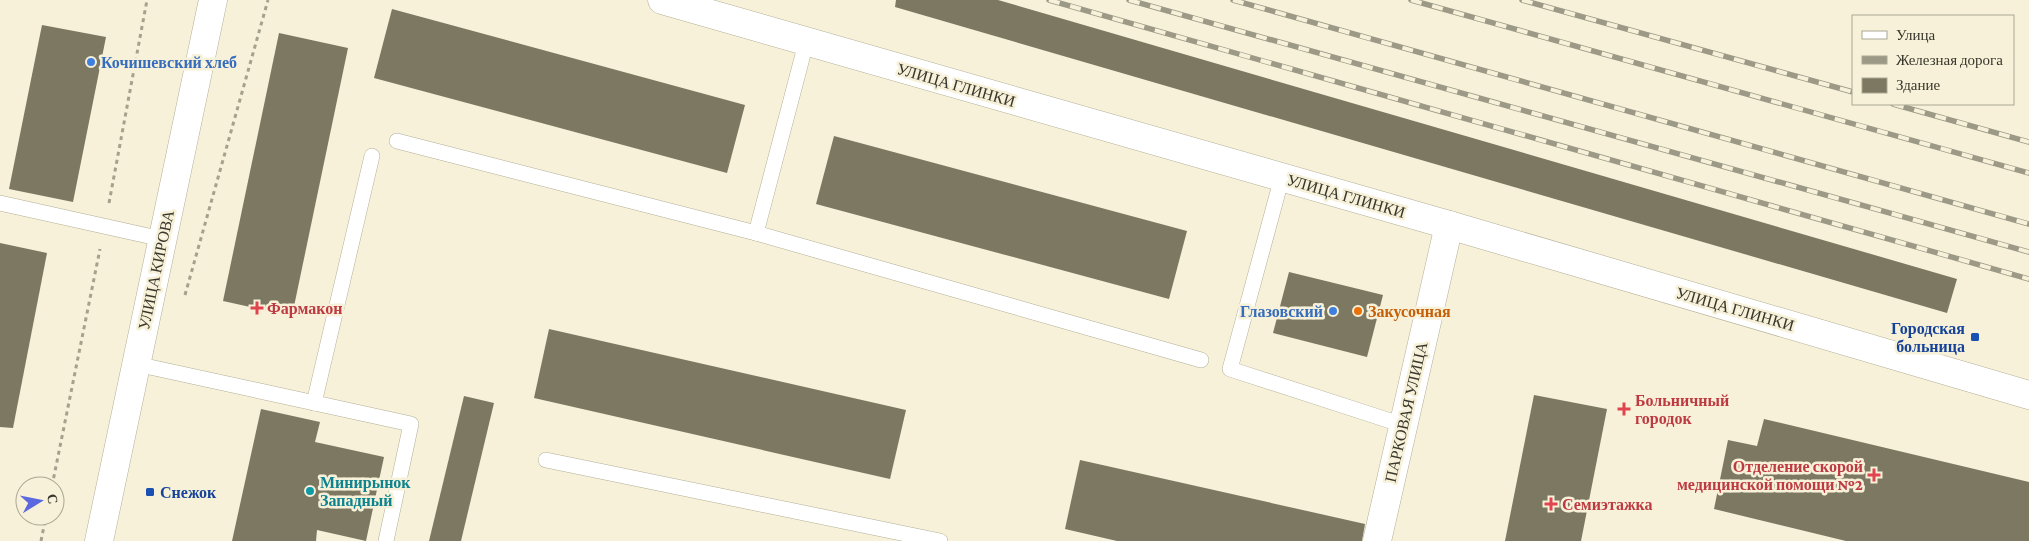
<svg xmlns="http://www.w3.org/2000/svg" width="2029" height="541" font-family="'Crimson Pro',serif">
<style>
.building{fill:#7d7862}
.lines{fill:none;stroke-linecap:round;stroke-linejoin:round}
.lane-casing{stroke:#b3af97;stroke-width:16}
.street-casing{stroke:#b3af97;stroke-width:29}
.secondary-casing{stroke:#b3af97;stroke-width:29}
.path{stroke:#a5a18f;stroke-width:3;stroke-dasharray:4 4;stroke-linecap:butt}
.lane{stroke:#fff;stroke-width:15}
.street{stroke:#fff;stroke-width:28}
.secondary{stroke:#fff;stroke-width:28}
.rail-casing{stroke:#9d9987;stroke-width:5.5}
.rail{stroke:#f6f1d8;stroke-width:4;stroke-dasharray:11;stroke-linecap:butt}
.shop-dot{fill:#3f7fe0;stroke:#f6f1d8;stroke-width:2}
.health-dot{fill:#e0444e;stroke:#f6f1d8;stroke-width:2}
.food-dot{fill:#e8710a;stroke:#f6f1d8;stroke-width:2}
.transit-dot{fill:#1a4fb4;stroke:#f6f1d8;stroke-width:2}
.culture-dot{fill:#0f9aa8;stroke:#f6f1d8;stroke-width:2}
.labels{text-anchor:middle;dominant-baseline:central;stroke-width:5;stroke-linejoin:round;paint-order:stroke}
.shop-label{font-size:16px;font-weight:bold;fill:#366cbe;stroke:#f6f1d8;text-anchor:start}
.street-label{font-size:16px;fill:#39372d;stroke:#f6f1d8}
.health-label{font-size:16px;font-weight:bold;fill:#be3a42;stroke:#f6f1d8;text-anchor:start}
.food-label{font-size:16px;font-weight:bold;fill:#c56008;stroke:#f6f1d8;text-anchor:start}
.transit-label{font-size:16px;font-weight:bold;fill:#164399;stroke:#f6f1d8;text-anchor:end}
.culture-label{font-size:16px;font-weight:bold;fill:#0d838f;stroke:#f6f1d8;text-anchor:start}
</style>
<rect width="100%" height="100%" fill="#f6f1d8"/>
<g class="building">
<polygon points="896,0 998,0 1957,279 1947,313 895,7"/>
<polygon points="392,9 745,105 727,173 374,78"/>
<polygon points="42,25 106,37 73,202 9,189"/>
<polygon points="279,33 348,48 292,316 223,301"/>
<polygon points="834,136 1187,231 1169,299 816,204"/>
<polygon points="0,243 47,253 13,428 0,427"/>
<polygon points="1289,272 1383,295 1367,357 1273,333"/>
<polygon points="549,329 906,410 890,479 534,398"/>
<polygon points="1534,395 1607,409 1581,541 1505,541"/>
<polygon points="464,396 494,403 461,541 429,541"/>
<polygon points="261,409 320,422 315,442 384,457 366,541 317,530 316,541 232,541"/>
<polygon points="1764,419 2029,482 2029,541 1846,541 1714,509 1728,440 1757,446"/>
<polygon points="1080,460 1365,524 1362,541 1117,541 1065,529"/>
</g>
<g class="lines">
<defs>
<g id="lane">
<polyline points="397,141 756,233 1201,360"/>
<polyline points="1282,177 1230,369 1403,425"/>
<polyline points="0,203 162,239"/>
<polyline points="756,233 806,43"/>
<polyline points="136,364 411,424 386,541"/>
<polyline points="314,403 372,156"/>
<polyline points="546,460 940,541"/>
</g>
<polyline id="street" points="1377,541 1449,225"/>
<g id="secondary">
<polyline points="662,0 1449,225 2029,395"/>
<polyline points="99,541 213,0"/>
</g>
</defs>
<use href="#lane" class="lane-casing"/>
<use href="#street" class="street-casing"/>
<use href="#secondary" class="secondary-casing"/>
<g class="path">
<polyline points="109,203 147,0"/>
<polyline points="185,295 268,0"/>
<polyline points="52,486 100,249"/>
<polyline points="41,541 46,516"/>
</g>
<use href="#lane" class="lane"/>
<use href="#street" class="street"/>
<use href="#secondary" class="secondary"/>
<defs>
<g id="rail">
<polyline points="1049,0 2029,279"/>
<polyline points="1129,0 2029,252"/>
<polyline points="1233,0 2029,224"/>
<polyline points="1411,0 2029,173"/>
<polyline points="1522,0 1853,92"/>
<polyline points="1893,104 2029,142"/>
</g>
</defs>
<use href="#rail" class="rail-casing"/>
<use href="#rail" class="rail"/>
</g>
<g class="shop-dot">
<circle cx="91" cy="62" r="5"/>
<circle cx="1333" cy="311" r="5"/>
</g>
<g class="health-dot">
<path d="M254.5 300.5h5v5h5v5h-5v5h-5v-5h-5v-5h5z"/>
<path d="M1621.5 401.5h5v5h5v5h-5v5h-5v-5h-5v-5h5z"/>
<path d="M1871.5 467.5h5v5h5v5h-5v5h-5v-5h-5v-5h5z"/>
<path d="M1548.5 496.5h5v5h5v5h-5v5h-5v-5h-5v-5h5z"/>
</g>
<circle class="food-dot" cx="1358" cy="311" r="5"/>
<g class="transit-dot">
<rect x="1970" y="332" width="10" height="10" rx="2.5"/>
<rect x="145" y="487" width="10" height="10" rx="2.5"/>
</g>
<circle class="culture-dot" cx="310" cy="491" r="5"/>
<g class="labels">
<g class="shop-label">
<text x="101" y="62">Кочишевский хлеб</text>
<text x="1323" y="311" text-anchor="end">Глазовский</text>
</g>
<g class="street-label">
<text transform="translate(956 85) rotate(16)">УЛИЦА ГЛИНКИ</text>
<text transform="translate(1346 196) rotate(16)">УЛИЦА ГЛИНКИ</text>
<text transform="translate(156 270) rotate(-78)">УЛИЦА КИРОВА</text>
<text transform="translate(1735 309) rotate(16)">УЛИЦА ГЛИНКИ</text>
<text transform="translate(1406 412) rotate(-77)">ПАРКОВАЯ УЛИЦА</text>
</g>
<g class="health-label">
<text x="267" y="308">Фармакон</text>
<text x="1635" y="400">Больничный<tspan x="1635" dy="18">городок</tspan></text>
<text x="1863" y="466" text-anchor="end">Отделение скорой<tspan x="1863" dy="18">медицинской помощи №2</tspan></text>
<text x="1562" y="504">Семиэтажка</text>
</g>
<g class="food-label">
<text x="1368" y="311">Закусочная</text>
</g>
<g class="transit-label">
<text x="1965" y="328">Городская<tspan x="1965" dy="18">больница</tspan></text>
<text x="160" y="492" text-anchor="start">Снежок</text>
</g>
<g class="culture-label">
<text x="320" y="482">Минирынок<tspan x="320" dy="18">Западный</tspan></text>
</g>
</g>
<rect x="1852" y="15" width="162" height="90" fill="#f6f1d8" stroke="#aaa794"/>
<rect x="1862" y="31" width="25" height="8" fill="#ffffff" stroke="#aaa794"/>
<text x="1896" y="40" font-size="15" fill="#39372d">Улица</text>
<rect x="1862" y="56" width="25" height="8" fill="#9d9987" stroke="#aaa794"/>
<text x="1896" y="65" font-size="15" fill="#39372d">Железная дорога</text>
<rect x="1862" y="78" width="25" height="15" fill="#7d7862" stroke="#aaa794"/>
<text x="1896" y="90" font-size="15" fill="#39372d">Здание</text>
<g transform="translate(40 501) rotate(80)"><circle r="24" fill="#f6f1d8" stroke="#aaa794"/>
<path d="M0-4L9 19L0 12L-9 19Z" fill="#5c68df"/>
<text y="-8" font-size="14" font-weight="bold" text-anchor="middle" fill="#39372d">С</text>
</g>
</svg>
